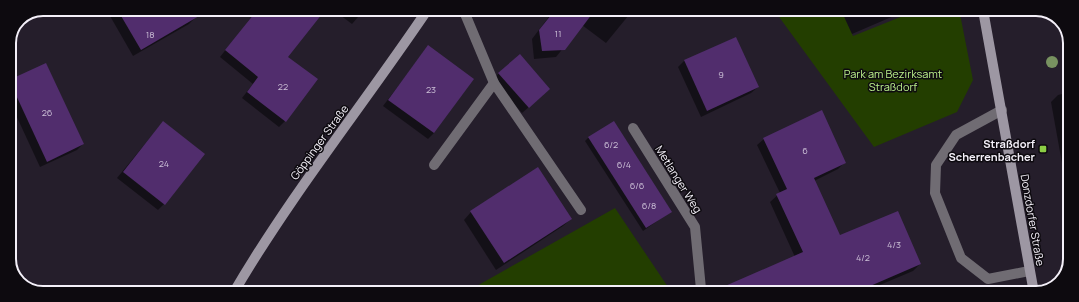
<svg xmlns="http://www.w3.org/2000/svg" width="1079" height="302" font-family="Manrope,sans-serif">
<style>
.green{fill:#233e00}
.shadow{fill:#0007}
.building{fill:#512d6d}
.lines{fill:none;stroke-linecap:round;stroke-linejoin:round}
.service{stroke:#706c73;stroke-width:10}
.secondary{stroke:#9d97a3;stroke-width:10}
.tree{fill:#789260}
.poi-dot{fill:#8cce45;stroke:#0d0a0f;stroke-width:1.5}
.labels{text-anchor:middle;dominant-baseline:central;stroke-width:3;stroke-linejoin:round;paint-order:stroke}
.number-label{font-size:9px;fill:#cbbfd6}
.park-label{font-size:11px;fill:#bbf08b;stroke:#0d0a0f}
.street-label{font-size:11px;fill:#f4f0f9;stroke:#0d0a0f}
.poi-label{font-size:11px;font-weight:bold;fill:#f4f0f9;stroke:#0d0a0f;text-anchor:end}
.rim{fill:none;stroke:#f4f0f9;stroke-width:2}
</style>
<rect width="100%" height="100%" fill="#251e2b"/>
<g class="green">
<polygon points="774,10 841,10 853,36 918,10 947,10 960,14 973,80 957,112 874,147"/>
<polygon points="615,208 672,293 466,292"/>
</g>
<g class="shadow">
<polygon points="106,9 191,9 196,17 189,24 133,56"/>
<polygon points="258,9 287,57 285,121 279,127 242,98 253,84 220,57"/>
<polygon points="332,9 365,9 352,24"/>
<polygon points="554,10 633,10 606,43 582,25 556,57 534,59 532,39"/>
<polygon points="841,10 901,10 896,15 852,34"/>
<polygon points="735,38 758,87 751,93 701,117 678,67 684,61"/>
<polygon points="428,47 434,133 428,139 383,106"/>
<polygon points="46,64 83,144 77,150 40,167 9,100 9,81"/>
<polygon points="499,73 543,95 522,113 493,80"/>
<polygon points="1070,92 1069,202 1051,102 1058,95"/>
<polygon points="163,122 164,204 158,210 117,178"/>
<polygon points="589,137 670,212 643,231 585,141"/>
<polygon points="764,139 845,162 838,169 814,181 840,236 920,264 913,271 861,293 742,293 795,257 770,202 780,193 757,145"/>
<polygon points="471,212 571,219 563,226 496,270 464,220"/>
</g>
<g class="building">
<polygon points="117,9 211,9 141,50"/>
<polygon points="258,9 326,9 288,57 318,79 286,122 247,92 258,77 225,50"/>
<polygon points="555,10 595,10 565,50 542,51 539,30"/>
<polygon points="736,37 759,87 707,111 684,60"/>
<polygon points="428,45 474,79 434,133 388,100"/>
<polygon points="520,54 550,89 529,108 498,73"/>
<polygon points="46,63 84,144 47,162 9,80"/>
<polygon points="822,110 846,163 814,178 840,235 898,211 921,264 854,293 709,293 803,252 776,194 787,189 763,138"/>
<polygon points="163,121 205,154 165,205 123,172"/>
<polygon points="614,121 672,212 646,228 588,137"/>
<polygon points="538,167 572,219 504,263 470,211"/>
</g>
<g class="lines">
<g class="service">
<polyline points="463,9 494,83 581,210"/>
<polyline points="1002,110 956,135 936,165 935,193 961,258 988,279 1029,271"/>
<polyline points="633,128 695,227 701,289 703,293"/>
<polyline points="434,165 494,83"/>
</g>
<g class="secondary">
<polyline points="983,10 1034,293"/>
<path d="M234,292c58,-99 130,-188 194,-283"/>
</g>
</g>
<circle class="tree" cx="1052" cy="62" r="6"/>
<rect class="poi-dot" x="1039" y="145" width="8" height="8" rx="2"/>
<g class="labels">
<g class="number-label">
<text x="558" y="33">11</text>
<text x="150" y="34">18</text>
<text x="721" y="74">9</text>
<text x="283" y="86">22</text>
<text x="431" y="89">23</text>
<text x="47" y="112">26</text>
<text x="611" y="144">6/2</text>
<text x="805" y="150">6</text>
<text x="164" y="163">24</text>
<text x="624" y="164">6/4</text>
<text x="637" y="185">6/6</text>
<text x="649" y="205">6/8</text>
<text x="894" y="244">4/3</text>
<text x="863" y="257">4/2</text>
</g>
<g class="park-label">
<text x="893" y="73">Park am Bezirksamt<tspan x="893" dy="13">Straßdorf</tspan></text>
</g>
<g class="street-label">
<text transform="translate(319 142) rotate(-54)">Göppinger Straße</text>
<text transform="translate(679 179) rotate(58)">Metlanger Weg</text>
<text transform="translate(1033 220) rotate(80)">Donzdorfer Straße</text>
</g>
<g class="poi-label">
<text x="1035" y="143">Straßdorf<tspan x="1035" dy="13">Scherrenbacher</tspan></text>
</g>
</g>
<path d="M0 0H1079V302H0ZM43 16H1036A27 27 0 0 1 1063 43V259A27 27 0 0 1 1036 286H43A27 27 0 0 1 16 259V43A27 27 0 0 1 43 16Z" fill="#0d0a0f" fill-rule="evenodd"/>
<path class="rim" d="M43 16H1036A27 27 0 0 1 1063 43V259A27 27 0 0 1 1036 286H43A27 27 0 0 1 16 259V43A27 27 0 0 1 43 16Z"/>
</svg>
